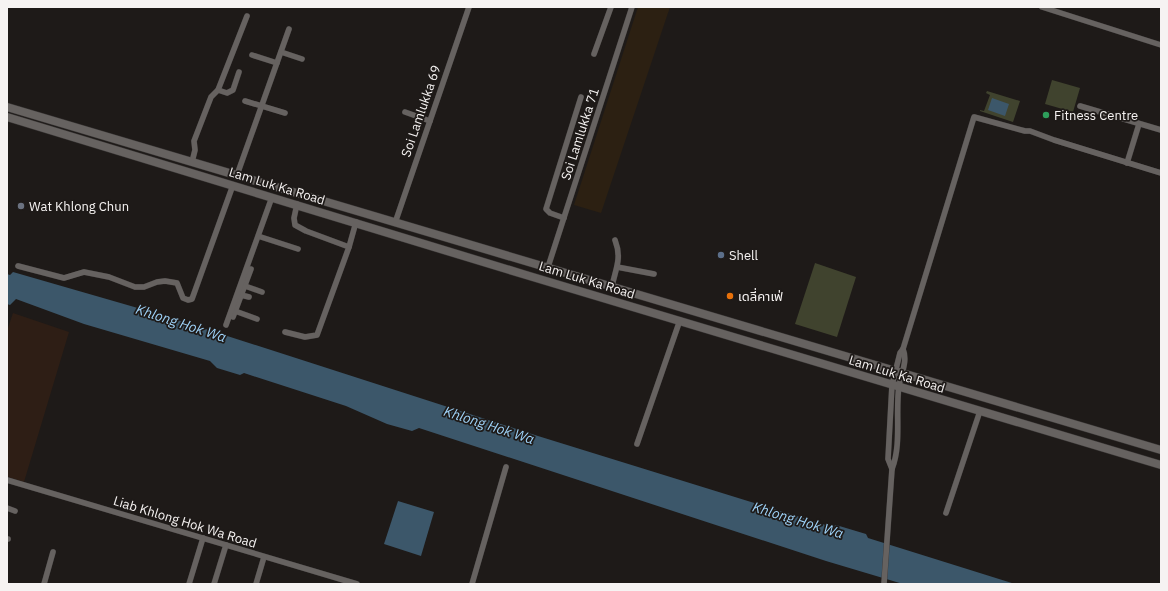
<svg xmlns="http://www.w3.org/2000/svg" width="1168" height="591" font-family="'IBM Plex Sans','Noto Sans Thai',sans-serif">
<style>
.commercial{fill:#2e1e15}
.industrial{fill:#2c2012}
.green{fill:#40432e}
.water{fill:#3c576a}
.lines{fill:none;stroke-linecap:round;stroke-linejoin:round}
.street-casing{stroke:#383534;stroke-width:6}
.secondary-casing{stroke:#383534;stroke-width:9}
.street{stroke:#666260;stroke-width:5.5}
.secondary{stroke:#666260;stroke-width:8}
.leisure-dot{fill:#2e9e5b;stroke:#1e1a18;stroke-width:1.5}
.worship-dot{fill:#6b7280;stroke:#1e1a18;stroke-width:1.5}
.service-dot{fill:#5c6f8a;stroke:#1e1a18;stroke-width:1.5}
.food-dot{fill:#e8710a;stroke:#1e1a18;stroke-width:1.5}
.labels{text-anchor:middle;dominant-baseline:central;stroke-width:3.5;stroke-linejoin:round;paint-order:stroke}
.street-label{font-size:13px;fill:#f6f3f2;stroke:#1e1a18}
.poi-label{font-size:13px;fill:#f6f3f2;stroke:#1e1a18;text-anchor:start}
.water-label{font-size:14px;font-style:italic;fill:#9fd3f9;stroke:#1e1a18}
</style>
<rect width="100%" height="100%" fill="#1e1a18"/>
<polygon class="commercial" points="13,313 69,332 24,482 7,477 7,331"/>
<polygon class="industrial" points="638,7 670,7 601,213 574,205"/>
<g class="green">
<polygon points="1052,80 1080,88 1073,112 1045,104"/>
<polygon points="987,91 1020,101 1013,122 980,111 980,110 984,111 990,95 986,93"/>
<polygon points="815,263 856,277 837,337 795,324"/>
</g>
<g class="water">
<polygon points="992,98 1009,104 1005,116 988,110"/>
<polygon points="13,272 162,315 538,436 832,527 836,525 866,534 868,538 1015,584 903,584 826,561 419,428 412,431 387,424 346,406 244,373 240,375 217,368 210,361 84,324 16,299 10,305 7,304 7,274 10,275"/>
<polygon points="398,501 434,512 421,556 384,544"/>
</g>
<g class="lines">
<defs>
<g id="street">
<polyline points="1042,7 1161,45"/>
<polyline points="281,52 302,59"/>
<polyline points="594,54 611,7"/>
<polyline points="252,55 277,63"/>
<polyline points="218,90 227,93 233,90 239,72"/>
<polyline points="245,101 285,113"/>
<polyline points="1080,106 1161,130"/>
<polyline points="405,112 430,121"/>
<polyline points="192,162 195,150 194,141 211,97 218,90 247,16"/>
<polyline points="1127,163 1139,124"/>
<polyline points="237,175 289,29"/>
<polyline points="564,218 550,213 546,209 581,97"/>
<polyline points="395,223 469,7"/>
<polyline points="261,237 298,249"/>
<polyline points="349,247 356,222"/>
<polyline points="18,266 64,278 84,272 109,277 135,287 144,287 157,282 165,281 177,283 183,298 188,300 192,299 233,185"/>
<polyline points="548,267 632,7"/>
<polyline points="617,267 654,274"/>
<polyline points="245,286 262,292"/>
<path d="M612,286c4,-18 10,-28 3,-46"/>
<polyline points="241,295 249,297"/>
<polyline points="235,311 257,319"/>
<polyline points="233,317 251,269"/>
<polyline points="226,325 272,197"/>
<polyline points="285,332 305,337 317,335 349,247 306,231 295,225 294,218 297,204"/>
<polyline points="637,444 680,320"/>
<polyline points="892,469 888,459 892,385 900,353 903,349 974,117 1025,131 1030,131 1054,140 1161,173"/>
<polyline points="7,480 357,584"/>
<polyline points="7,508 15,511"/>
<polyline points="946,513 980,411"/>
<polyline points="7,539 8,539"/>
<polyline points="44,584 53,552"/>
<polyline points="189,584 203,538"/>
<polyline points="214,584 226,545"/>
<polyline points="256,584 264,557"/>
<polyline points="472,584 506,467"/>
<path d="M884,584l8,-115c10,-26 3,-56 7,-83 2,-12 9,-25 4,-37"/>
</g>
<g id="secondary">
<polyline points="7,107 1161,450"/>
<polyline points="7,117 526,275 1161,465"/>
</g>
</defs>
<use href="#street" class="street-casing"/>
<use href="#secondary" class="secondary-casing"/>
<use href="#street" class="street"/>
<use href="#secondary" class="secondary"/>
</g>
<circle class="leisure-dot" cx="1046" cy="115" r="4"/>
<circle class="worship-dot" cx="21" cy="206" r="4"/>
<circle class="service-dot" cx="721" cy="255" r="4"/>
<circle class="food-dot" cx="730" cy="296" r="4"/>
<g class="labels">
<g class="street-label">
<text transform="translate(421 111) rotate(-71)">Soi Lamlukka 69</text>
<text transform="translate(580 134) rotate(-72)">Soi Lamlukka 71</text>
<text transform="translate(277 186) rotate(17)">Lam Luk Ka Road</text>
<text transform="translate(587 280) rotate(17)">Lam Luk Ka Road</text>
<text transform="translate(897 374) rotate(17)">Lam Luk Ka Road</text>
<text transform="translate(185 522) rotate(17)">Liab Khlong Hok Wa Road</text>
</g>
<g class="poi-label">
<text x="1054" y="115">Fitness Centre</text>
<text x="29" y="206">Wat Khlong Chun</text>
<text x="729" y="255">Shell</text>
<text x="738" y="296">เดลี่คาเฟ่</text>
</g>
<g class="water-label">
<text transform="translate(181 323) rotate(18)">Khlong Hok Wa</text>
<text transform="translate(489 425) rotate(18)">Khlong Hok Wa</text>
<text transform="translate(798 520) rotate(17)">Khlong Hok Wa</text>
</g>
</g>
<rect width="1168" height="591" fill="none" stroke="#f6f3f2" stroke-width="16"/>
</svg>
